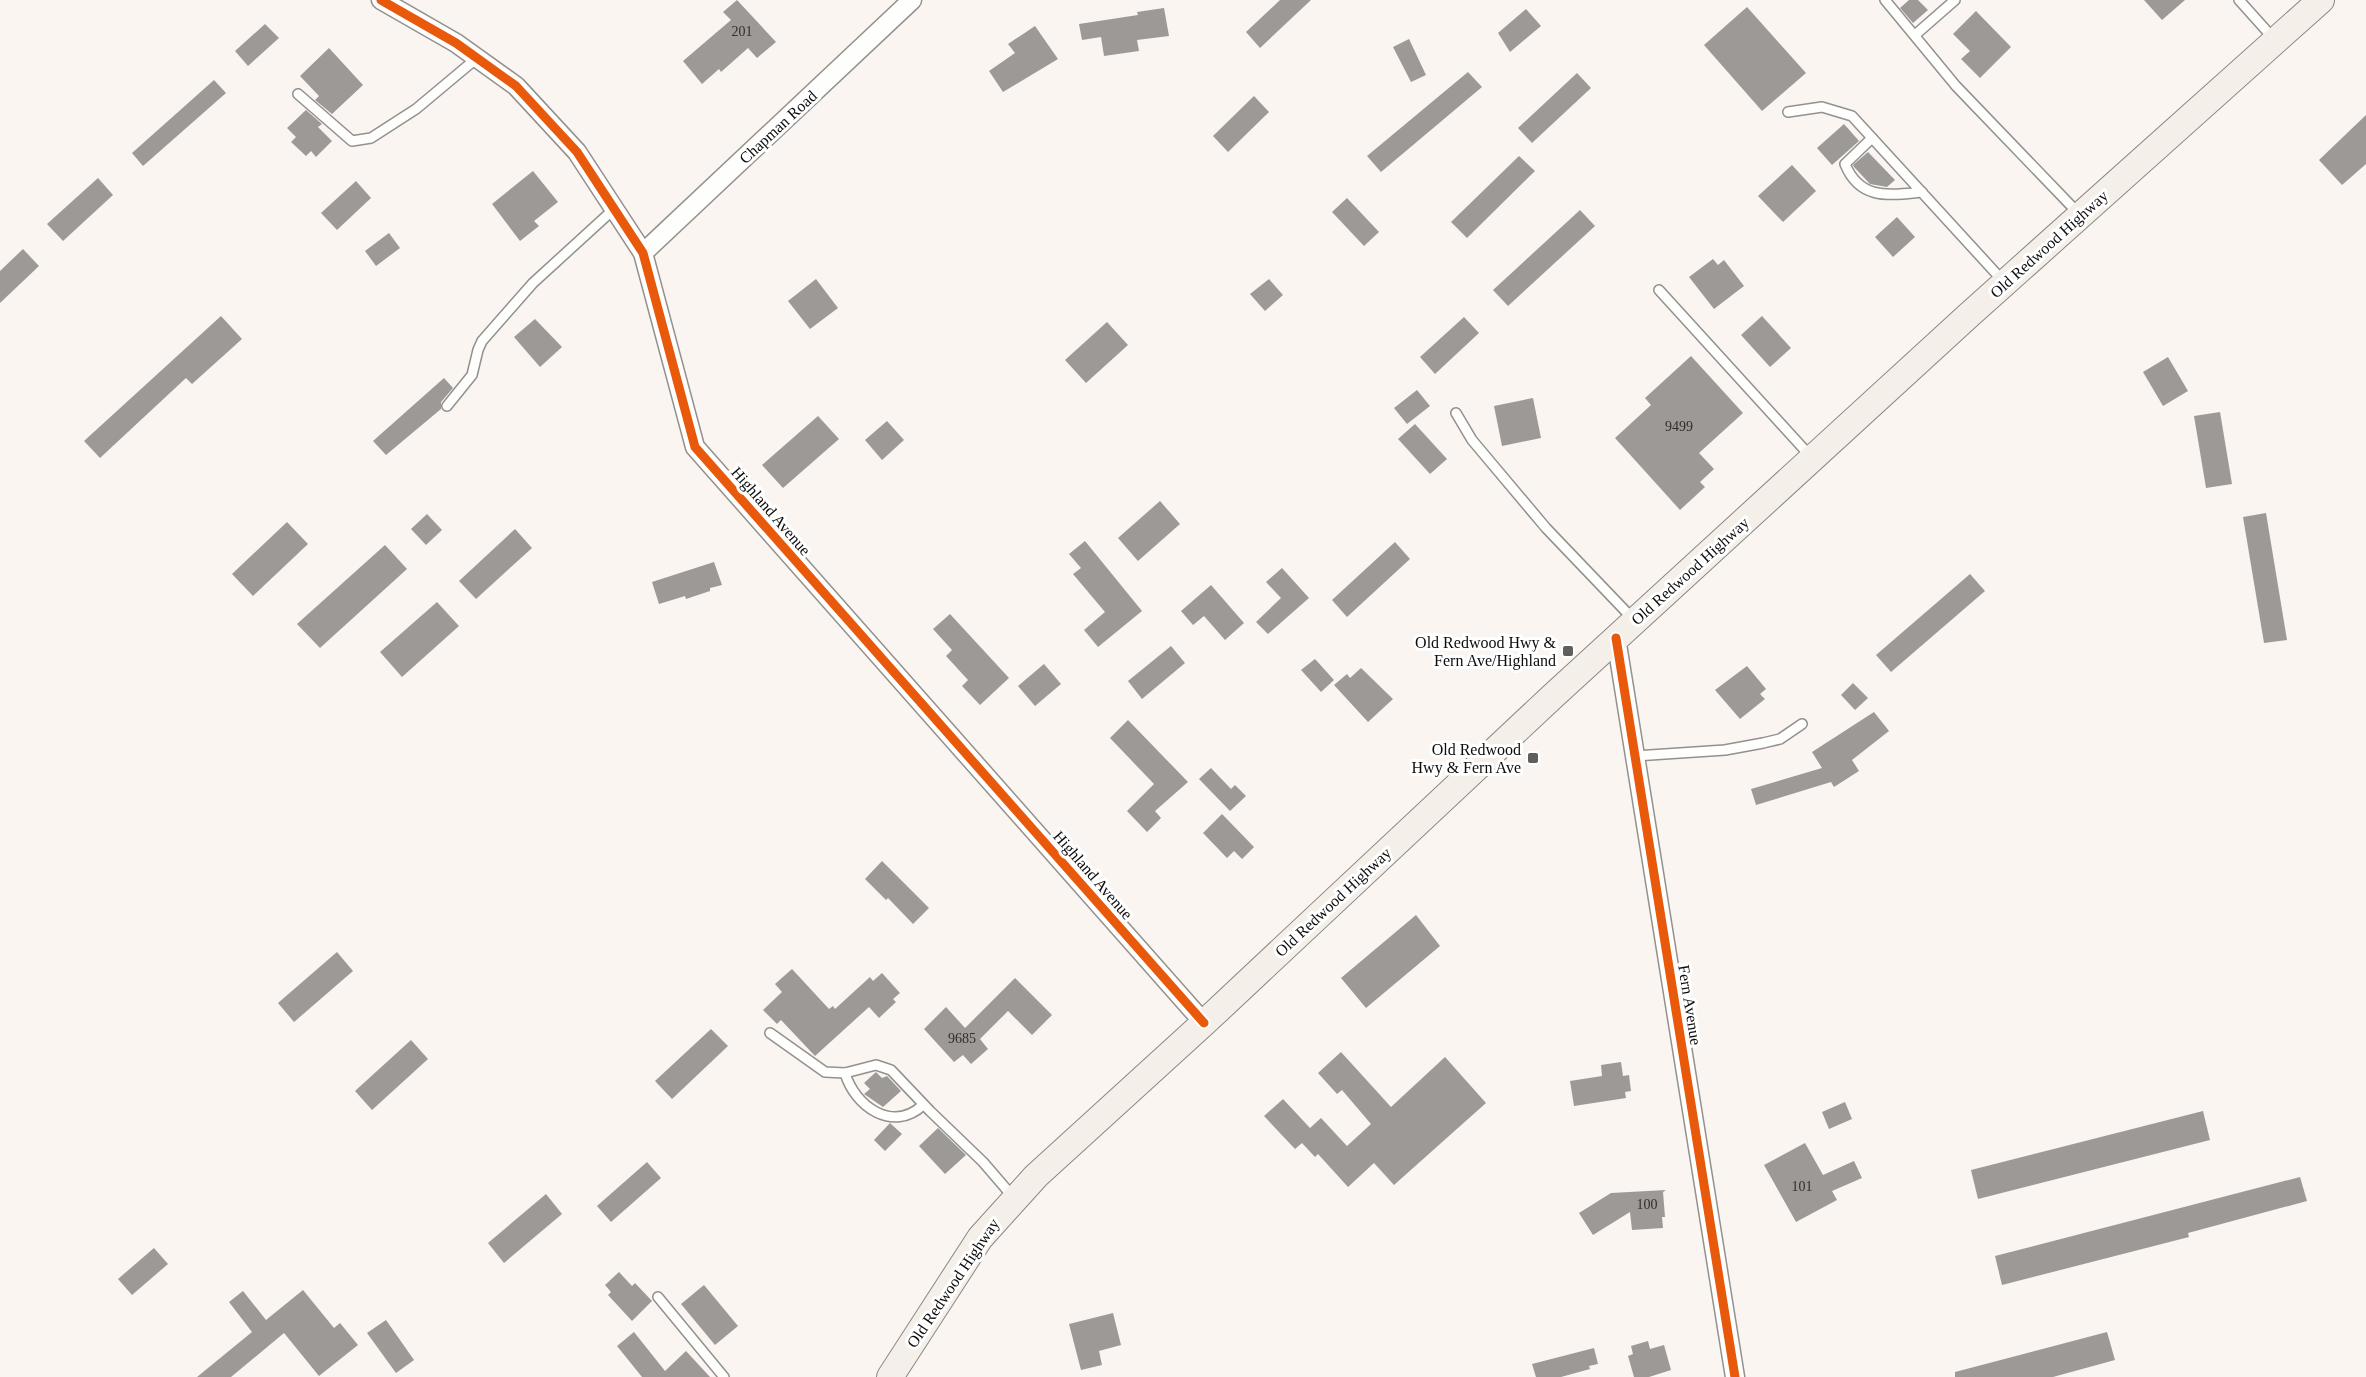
<svg xmlns="http://www.w3.org/2000/svg" width="2366" height="1377" font-family="Georgia,serif">
<style>
.building{fill:#9d9996}
.lines{fill:none;stroke-linecap:round;stroke-linejoin:round}
.lane-casing{stroke:#93918f;stroke-width:12}
.street-casing{stroke:#93918f;stroke-width:21}
.secondary-casing{stroke:#8a8885;stroke-width:28}
.lane{stroke:#fefefd;stroke-width:9}
.street{stroke:#fefefd;stroke-width:18}
.secondary{stroke:#f4efe8;stroke-width:26}
.cycleway-casing{stroke:#fff;stroke-width:13}
.cycleway{stroke:#e8590c;stroke-width:9}
.poi-dot{fill:#5f5e5c;stroke:#fff;stroke-width:2}
.labels{text-anchor:middle;dominant-baseline:central;stroke-width:6;stroke-linejoin:round;paint-order:stroke}
.number-label{font-size:14px;fill:#302f2e}
.street-label{font-size:16px;fill:#0c0c0c;stroke:#fff}
.poi-label{font-size:16px;fill:#0c0c0c;stroke:#fff;text-anchor:end}
</style>
<rect width="100%" height="100%" fill="#faf5f0"/>
<g class="building">
<polygon points="737,0 776,42 757,58 748,48 721,72 719,69 702,84 683,61 731,20 723,12"/>
<polygon points="1280,0 1311,0 1260,48 1246,32"/>
<polygon points="1909,0 1918,0 1928,10 1913,23 1900,8"/>
<polygon points="2144,0 2185,0 2162,20"/>
<polygon points="1747,7 1806,73 1762,111 1704,45"/>
<polygon points="1164,8 1169,36 1137,40 1139,51 1104,56 1101,37 1082,40 1079,24 1138,15 1137,12"/>
<polygon points="1526,9 1541,26 1510,52 1498,33"/>
<polygon points="1976,11 2011,47 1980,78 1961,59 1970,51 1953,34"/>
<polygon points="265,24 279,38 248,66 235,51"/>
<polygon points="1035,26 1058,59 1003,92 989,71 1015,53 1008,44"/>
<polygon points="1409,39 1426,75 1411,82 1393,47"/>
<polygon points="329,48 363,85 332,114 315,100 319,96 300,76"/>
<polygon points="1468,72 1482,87 1381,172 1367,156"/>
<polygon points="1577,73 1591,88 1532,143 1518,128"/>
<polygon points="214,80 226,93 143,166 132,153"/>
<polygon points="1254,96 1269,112 1228,152 1213,136"/>
<polygon points="306,110 322,124 318,127 332,141 316,157 311,151 306,156 291,142 296,137 287,128"/>
<polygon points="2366,115 2366,164 2342,185 2319,160"/>
<polygon points="1844,124 1859,141 1832,165 1817,148"/>
<polygon points="1868,152 1895,180 1887,187 1870,184 1854,167 1853,165"/>
<polygon points="1519,156 1535,171 1467,238 1451,222"/>
<polygon points="1792,165 1816,191 1783,222 1758,196"/>
<polygon points="533,171 558,202 534,221 539,226 520,241 492,204"/>
<polygon points="98,178 113,195 63,241 47,224"/>
<polygon points="356,181 371,198 337,230 321,213"/>
<polygon points="1347,198 1379,232 1364,246 1332,212"/>
<polygon points="1580,210 1595,226 1508,306 1493,290"/>
<polygon points="1897,217 1915,237 1893,257 1875,237"/>
<polygon points="389,233 400,248 376,266 365,251"/>
<polygon points="23,249 39,266 0,303 0,271"/>
<polygon points="1713,259 1718,265 1724,260 1744,286 1714,309 1689,277"/>
<polygon points="816,279 838,308 810,329 788,301"/>
<polygon points="1269,279 1283,295 1265,311 1250,294"/>
<polygon points="221,316 242,339 192,384 186,378 100,458 84,441"/>
<polygon points="1762,316 1791,348 1770,367 1741,335"/>
<polygon points="1464,317 1479,333 1435,374 1420,357"/>
<polygon points="535,319 562,347 540,367 514,337"/>
<polygon points="1107,322 1128,345 1086,383 1065,360"/>
<polygon points="1691,356 1743,413 1699,453 1714,469 1700,482 1705,487 1680,510 1615,438 1651,405 1645,398"/>
<polygon points="2168,357 2188,391 2163,406 2143,372"/>
<polygon points="444,378 453,388 441,402 441,409 386,455 373,441"/>
<polygon points="1417,390 1430,406 1407,424 1394,408"/>
<polygon points="1533,398 1541,438 1502,446 1494,406"/>
<polygon points="2220,412 2232,484 2206,488 2194,416"/>
<polygon points="818,416 839,439 783,488 762,465"/>
<polygon points="887,421 904,440 882,460 865,440"/>
<polygon points="1415,424 1447,459 1430,474 1398,439"/>
<polygon points="1160,501 1180,524 1138,561 1118,538"/>
<polygon points="2266,513 2287,640 2264,643 2243,517"/>
<polygon points="427,514 442,530 426,545 411,529"/>
<polygon points="287,522 308,544 253,596 232,574"/>
<polygon points="515,529 532,548 476,599 459,581"/>
<polygon points="1085,541 1142,611 1098,647 1084,630 1105,612 1073,574 1081,568 1069,554"/>
<polygon points="1395,542 1410,559 1347,617 1332,600"/>
<polygon points="385,545 407,569 320,648 297,624"/>
<polygon points="714,562 722,585 710,588 710,591 686,599 685,596 659,604 652,582"/>
<polygon points="1282,568 1309,598 1268,634 1256,622 1281,598 1266,582"/>
<polygon points="1970,574 1985,591 1891,672 1876,655"/>
<polygon points="1211,585 1244,623 1225,640 1204,616 1193,625 1181,611"/>
<polygon points="437,602 459,626 402,677 380,652"/>
<polygon points="950,614 1009,678 980,705 962,686 968,680 946,656 952,650 933,629"/>
<polygon points="1171,646 1185,663 1142,699 1128,681"/>
<polygon points="1315,659 1334,680 1321,692 1301,670"/>
<polygon points="1044,664 1061,684 1035,706 1018,686"/>
<polygon points="1747,666 1766,689 1760,694 1765,699 1740,719 1715,690"/>
<polygon points="1361,668 1393,699 1368,722 1334,685 1347,674 1350,678"/>
<polygon points="1853,683 1868,698 1855,710 1841,695"/>
<polygon points="1874,712 1889,731 1852,760 1859,771 1834,787 1831,782 1756,805 1751,789 1822,768 1812,752"/>
<polygon points="1128,720 1188,782 1155,811 1161,818 1147,832 1127,811 1154,784 1110,738"/>
<polygon points="1211,768 1231,789 1235,785 1246,796 1230,811 1199,779"/>
<polygon points="1222,814 1254,847 1242,859 1234,851 1227,858 1203,833"/>
<polygon points="882,861 929,908 913,924 888,898 886,900 865,879"/>
<polygon points="1416,915 1440,946 1366,1008 1341,978"/>
<polygon points="337,952 353,971 294,1022 278,1003"/>
<polygon points="792,969 829,1009 833,1006 835,1009 870,977 873,981 882,973 900,993 893,999 896,1002 879,1018 869,1007 815,1056 781,1020 777,1024 763,1010 782,992 775,984"/>
<polygon points="1015,978 1052,1015 1032,1035 1008,1011 980,1039 988,1049 971,1064 963,1055 954,1062 924,1029 946,1007 965,1028"/>
<polygon points="711,1029 728,1046 672,1099 655,1081"/>
<polygon points="411,1040 428,1059 372,1110 355,1091"/>
<polygon points="1341,1052 1391,1107 1445,1057 1486,1103 1394,1185 1374,1163 1348,1187 1318,1154 1315,1157 1302,1143 1295,1149 1264,1116 1283,1099 1310,1128 1321,1118 1347,1146 1371,1124 1342,1090 1337,1094 1318,1073"/>
<polygon points="1621,1062 1623,1076 1629,1075 1631,1091 1625,1092 1626,1098 1574,1106 1570,1081 1602,1076 1601,1065"/>
<polygon points="876,1072 882,1078 887,1076 901,1091 883,1107 864,1094 870,1089 864,1083"/>
<polygon points="1845,1102 1852,1119 1829,1129 1822,1112"/>
<polygon points="2203,1111 2210,1140 1978,1199 1971,1170"/>
<polygon points="890,1123 902,1134 885,1151 874,1140"/>
<polygon points="938,1128 966,1155 945,1174 919,1146"/>
<polygon points="1805,1143 1823,1175 1854,1161 1862,1178 1832,1191 1837,1200 1796,1222 1764,1165"/>
<polygon points="647,1162 661,1178 611,1222 597,1206"/>
<polygon points="2300,1177 2307,1201 2188,1233 2189,1237 2002,1285 1995,1256"/>
<polygon points="1666,1190 1663,1192 1665,1217 1662,1217 1663,1228 1632,1230 1630,1212 1593,1235 1579,1213 1611,1193"/>
<polygon points="546,1194 562,1214 504,1263 488,1243"/>
<polygon points="154,1248 168,1264 132,1295 118,1279"/>
<polygon points="619,1272 632,1286 635,1283 652,1301 632,1321 608,1295 611,1292 605,1285"/>
<polygon points="704,1285 738,1326 715,1345 681,1304"/>
<polygon points="303,1290 334,1328 340,1323 358,1345 319,1376 284,1333 231,1377 197,1377 252,1332 229,1302 243,1291 266,1320"/>
<polygon points="1113,1313 1121,1345 1099,1351 1102,1365 1081,1370 1069,1324"/>
<polygon points="386,1320 414,1360 396,1373 367,1333"/>
<polygon points="634,1332 665,1371 686,1351 710,1377 642,1377 617,1346"/>
<polygon points="2107,1332 2115,1360 2053,1377 1955,1377 1955,1372"/>
<polygon points="1648,1341 1650,1349 1664,1345 1671,1370 1649,1377 1634,1377 1628,1356 1633,1354 1631,1346"/>
<polygon points="1594,1348 1598,1364 1589,1366 1590,1369 1561,1377 1536,1377 1532,1364"/>
</g>
<g class="lines">
<defs>
<g id="lane">
<polyline points="1885,0 1956,86 2079,214"/>
<polyline points="2239,0 2274,39"/>
<polyline points="1915,35 1955,0"/>
<polyline points="298,94 352,141 371,138 416,109 477,58"/>
<polyline points="1788,112 1822,107 1852,116 2003,281"/>
<path d="M1872,138l-27,26c15,37 45,31 77,28"/>
<polyline points="1659,290 1812,458"/>
<polyline points="447,406 472,375 478,350 482,341 533,283 614,209"/>
<polyline points="1456,413 1472,440 1546,528 1634,620"/>
<polyline points="1635,756 1725,750 1763,743 1780,739 1802,724"/>
<polyline points="770,1033 825,1072 845,1073 876,1065 891,1070 930,1111 983,1162 1014,1198"/>
<path d="M845,1073c10,34 48,60 78,32"/>
<polyline points="658,1297 724,1377"/>
</g>
<g id="street">
<polyline points="381,0 456,43 516,86 577,152 643,253 695,447 1204,1023"/>
<polyline points="643,253 912,0"/>
<polyline points="1616,638 1735,1377"/>
</g>
<polyline id="secondary" points="890,1377 980,1238 1036,1176 1204,1023 1553,696 1969,315 2321,0"/>
</defs>
<use href="#lane" class="lane-casing"/>
<use href="#street" class="street-casing"/>
<use href="#secondary" class="secondary-casing"/>
<use href="#lane" class="lane"/>
<use href="#street" class="street"/>
<use href="#secondary" class="secondary"/>
<defs>
<g id="cycleway">
<polyline points="381,0 456,43 516,86 577,152 643,253 695,447 1204,1023"/>
<polyline points="1616,638 1735,1377"/>
</g>
</defs>
<use href="#cycleway" class="cycleway-casing"/>
<use href="#cycleway" class="cycleway"/>
</g>
<g class="poi-dot">
<rect x="1562" y="645" width="12" height="12" rx="3"/>
<rect x="1527" y="752" width="12" height="12" rx="3"/>
</g>
<g class="labels">
<g class="number-label">
<text x="742" y="31">201</text>
<text x="1679" y="426">9499</text>
<text x="962" y="1038">9685</text>
<text x="1802" y="1186">101</text>
<text x="1647" y="1204">100</text>
</g>
<g class="street-label">
<text transform="translate(778 127) rotate(-43)">Chapman Road</text>
<text transform="translate(2049 244) rotate(-42)">Old Redwood Highway</text>
<text transform="translate(771 511) rotate(49)">Highland Avenue</text>
<text transform="translate(1690 571) rotate(-42)">Old Redwood Highway</text>
<text transform="translate(1093 875) rotate(49)">Highland Avenue</text>
<text transform="translate(1333 902) rotate(-43)">Old Redwood Highway</text>
<text transform="translate(1690 1005) rotate(81)">Fern Avenue</text>
<text transform="translate(953 1283) rotate(-56)">Old Redwood Highway</text>
</g>
<g class="poi-label">
<text x="1556" y="642">Old Redwood Hwy &amp;<tspan x="1556" dy="18">Fern Ave/Highland</tspan></text>
<text x="1521" y="749">Old Redwood<tspan x="1521" dy="18">Hwy &amp; Fern Ave</tspan></text>
</g>
</g>
</svg>
